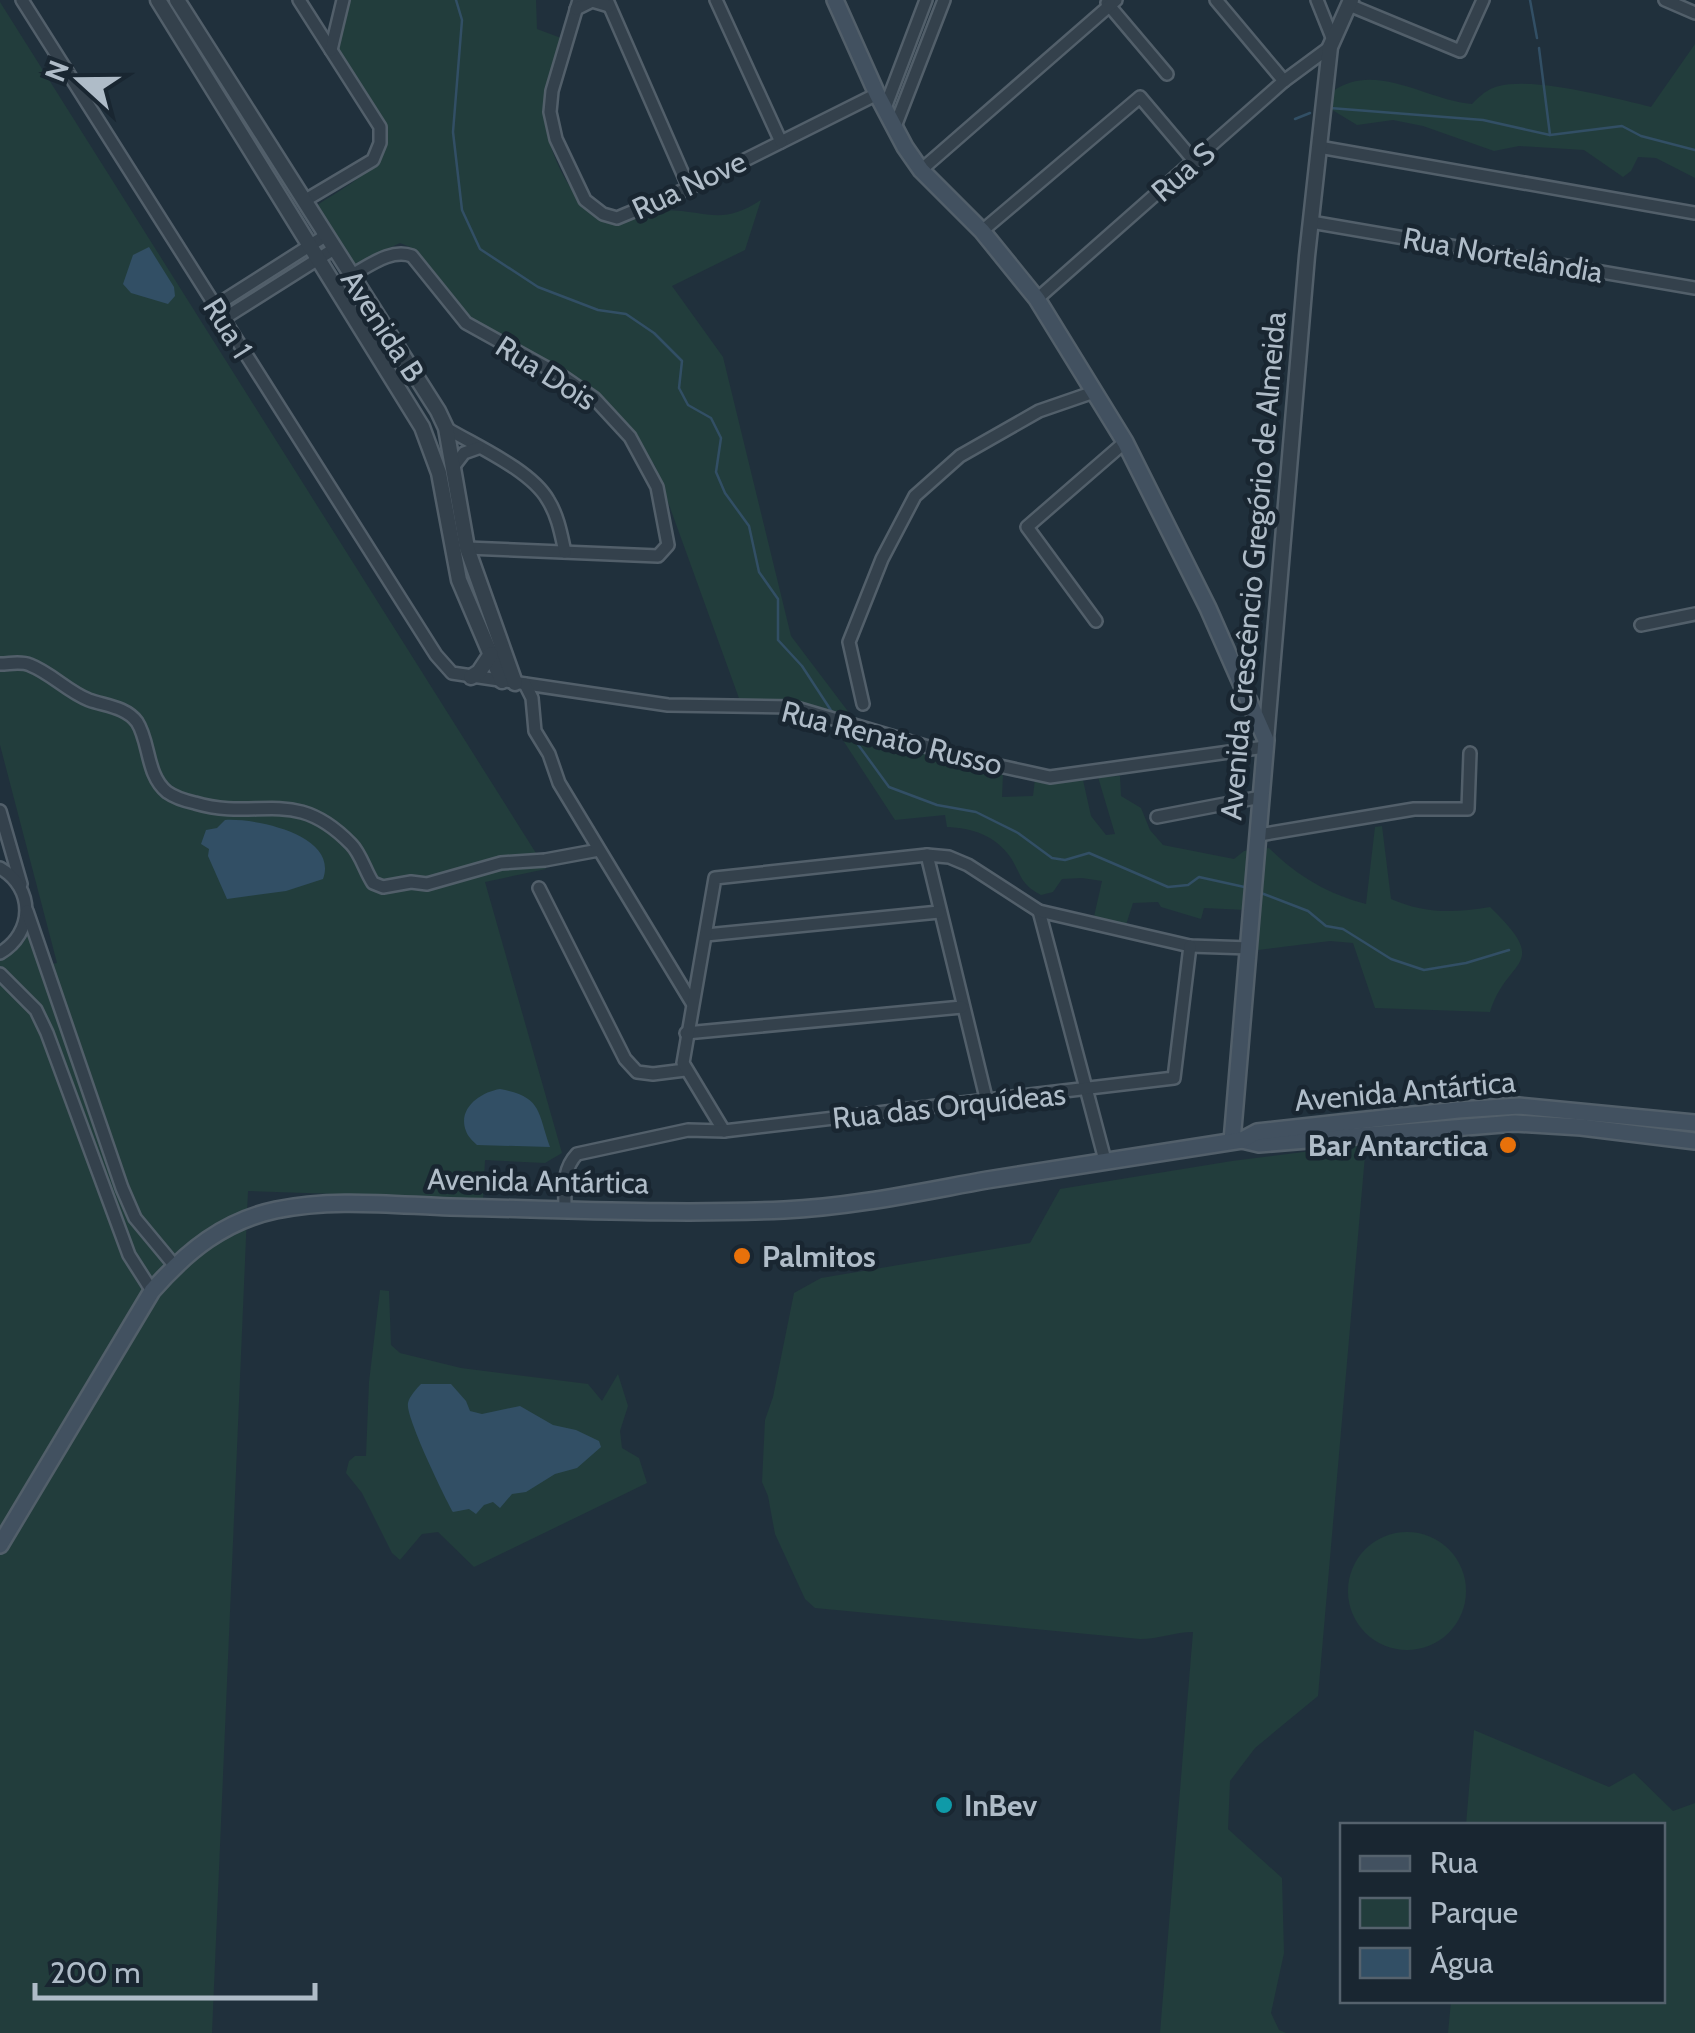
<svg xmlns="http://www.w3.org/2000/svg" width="1695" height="2033" font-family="Cabin,sans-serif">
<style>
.green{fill:#223d3c}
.water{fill:#324f65}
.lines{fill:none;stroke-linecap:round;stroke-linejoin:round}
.stream{stroke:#324f65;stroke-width:2.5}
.minor-casing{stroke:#525f6a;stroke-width:16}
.tertiary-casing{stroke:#525f6a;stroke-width:19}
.secondary-casing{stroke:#525f6a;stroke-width:20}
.minor{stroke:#34414c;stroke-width:11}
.tertiary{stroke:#34414c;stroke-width:14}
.secondary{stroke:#425160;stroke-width:15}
.food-dot{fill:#e8710a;stroke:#192631;stroke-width:4}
.culture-dot{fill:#0f9aa8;stroke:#192631;stroke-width:4}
.labels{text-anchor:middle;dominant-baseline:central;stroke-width:9;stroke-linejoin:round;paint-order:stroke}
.street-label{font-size:30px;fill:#afbcc8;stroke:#192631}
.poi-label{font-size:30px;font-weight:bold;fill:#afbcc8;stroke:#192631;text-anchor:start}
</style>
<rect width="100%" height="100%" fill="#20303c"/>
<g class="green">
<path d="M347,0h189l1,29 24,9c-5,21 -15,45 -17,67 -3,35 31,113 70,117 18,2 34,-13 52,-12 43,1 55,16 95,-10l-16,50 -73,36 51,71 68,279 62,82 -55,-15 -58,-2 -85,-235 -29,-42 -34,-35 -121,-69 -61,-73 -10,-4 -47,22 -37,-59c29,-20 70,-37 70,-76l-49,-80z"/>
<polygon points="0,2 546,869 485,882 562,1153 545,1163 485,1160 483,1199 248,1191 212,2033 0,2033 0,960 23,943 31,930 42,966 57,963 0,745"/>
<path d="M1695,44v134l-39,-20 -18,-1 -7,14 -8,6 -39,-27 -65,-4 -25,5 -71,-25 -30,-6 -36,5 -28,-17 3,-16c43,-32 95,9 140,12 9,-9 15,-15 27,-18 35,-9 115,12 152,21z"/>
<path d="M833,725l170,48 -1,24 31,-1 2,-17 18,3 30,-2 8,36 15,19 9,-1 -17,-57 22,-1 1,20 20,12 9,22 13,15 71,14 10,-8 25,-3c28,28 59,46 97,56l9,-77 7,-1 9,73c34,15 63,14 99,8 63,61 17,49 0,105l-115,-4 -22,-65 -23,-2 -87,11 3,-42 -42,-2 -3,11 -40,-12 -3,-5 -25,1 -8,25 -32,-7 9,-40 -20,-3 -20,1 -9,13 -12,3c-21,-11 -19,-19 -30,-37 -16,-23 -39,-30 -64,-31l-2,-12 -50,5z"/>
<path d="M1366,1144l-48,552 -63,52 -25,33 -2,48 54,49 2,75 -13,60 8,17 7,3h-126l33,-401c-18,0 -34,7 -53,7l-325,-31 -10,-9 -30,-65 -7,-38 -6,-14 3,-62 8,-23 21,-104 27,-15 209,-35 30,-54 172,-28z"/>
<polygon points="380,1290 389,1291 391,1345 400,1353 461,1368 588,1384 602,1401 618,1374 628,1406 620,1431 622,1448 639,1458 647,1483 474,1567 438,1532 422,1534 400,1560 392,1553 362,1493 346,1473 349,1461 355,1456 366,1456 369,1382"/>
<circle cx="1407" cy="1591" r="59"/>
<polygon points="1474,1730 1609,1787 1634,1773 1673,1811 1695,1803 1695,2033 1448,2033 1451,2001 1662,2000 1662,1826 1466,1825"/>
</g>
<g class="water">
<polygon points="149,247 174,287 175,296 168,304 131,293 123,284 133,255"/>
<path d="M225,820c31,-2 114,15 98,59l-37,12 -59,8 -19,-43 1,-7 -8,-5 5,-14 11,-2z"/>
<path d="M500,1089c42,8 37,21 50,58l-73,-2c-4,-4 -9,-8 -11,-14 -9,-23 15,-39 34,-42z"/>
<path d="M421,1384h30l15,17 4,10 12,3 38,-8 33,19 23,5 23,11 2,6 -24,21 -22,6 -29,18 -14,2 -12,14 -7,-6 -9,3 -8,9 -7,-5 -16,3c-8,-14 -48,-96 -45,-109 1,-6 9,-15 13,-19z"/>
</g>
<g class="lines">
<g class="stream">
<polyline points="456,0 462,20 453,132 462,210 480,249 538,287 598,310 626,314 654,333 682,361 679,388 688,405 711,418 721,438 716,472 725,493 749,526 759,572 778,599 778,640 802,666 834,715"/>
<polyline points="1530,0 1537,38"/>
<polyline points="1539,48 1550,135"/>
<polyline points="1330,108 1483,120 1550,135 1622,126 1641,136 1695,150"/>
<polyline points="1295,119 1310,113"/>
<polyline points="846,728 889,787 937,805 976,812 1018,833 1052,858 1065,860 1089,853 1168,887 1188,885 1199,877 1249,888"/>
<polyline points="1261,893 1308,911 1326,926 1343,929 1391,959 1424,970 1466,963 1509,950"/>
</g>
<defs>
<g id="minor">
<polyline points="22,0 436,655 452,673 668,705 793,707 972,760 1050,777 1265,747"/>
<polyline points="299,0 380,127 380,143 373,160 304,201"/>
<polyline points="579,0 552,91 550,112 556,139 585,200 603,214 617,218 689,188 877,94"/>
<polyline points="607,0 689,188"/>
<polyline points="716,0 781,142"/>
<polyline points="1216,0 1284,81"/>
<polyline points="1317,0 1333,40"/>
<polyline points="1665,0 1695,13"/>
<polyline points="1107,3 1167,74"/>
<polyline points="1349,5 1460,51 1483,0"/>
<polyline points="576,9 592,1 609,6"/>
<polyline points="331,50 343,0"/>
<polyline points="885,108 926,0"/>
<polyline points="896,124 944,0"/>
<polyline points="1319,147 1695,213"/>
<polyline points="921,170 1116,0"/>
<polyline points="1311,222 1695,288"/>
<polyline points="982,231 1140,97 1195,162"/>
<path d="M350,276c19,-10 41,-28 62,-20l54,67 99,55 29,20 36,39 27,50 11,58 -10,11 -191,-8"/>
<polyline points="1037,299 1284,81 1330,47"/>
<polyline points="215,306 325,236"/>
<polyline points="223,319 334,249"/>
<path d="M446,428c30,18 85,42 102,72 10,16 13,34 17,52"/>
<polyline points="454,466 464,453 478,448"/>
<polyline points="1096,621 1027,527 1125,442"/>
<polyline points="1641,625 1695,614"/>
<path d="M0,664c10,0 21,-3 30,1 21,8 38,27 59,35 17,6 37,7 48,22 13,20 9,53 30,70 7,5 19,9 28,11 64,19 99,-18 156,41 10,10 14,27 22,39l10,4 28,-5 16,2 74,-21 44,-3 54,-10"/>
<polyline points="525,684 532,698 535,731 549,754 559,783 692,1003"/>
<polyline points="863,704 849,642 882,559 915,496 960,456 1039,411 1094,392"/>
<polyline points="0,811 21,884"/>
<polyline points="1157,817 1261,797"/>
<polyline points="1259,835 1414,809 1468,809 1470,753"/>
<polyline points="927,855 987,1102"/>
<path d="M0,868c35,20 34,65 0,85"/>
<polyline points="539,888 625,1059 637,1072 653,1074 685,1070"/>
<polyline points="27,911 122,1188 135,1218 174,1265"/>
<polyline points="1039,911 1105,1160"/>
<polyline points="706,935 939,912"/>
<polyline points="0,974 36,1010 47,1033 129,1255 152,1291"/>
<polyline points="686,1033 962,1007"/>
<polyline points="724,1131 683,1063 715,878 927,855 949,857 968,865 1039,911 1190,946 1250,948"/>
<path d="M565,1209c0,-21 -3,-39 12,-55l111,-24 36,1 450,-53 16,-132"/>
</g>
<g id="tertiary">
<polyline points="158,0 422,427 439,473 459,580 502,681"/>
<polyline points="177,0 438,411 446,428 467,548 515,683"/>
<polyline points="471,677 479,672 491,654"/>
<polyline points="1266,740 1307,256 1330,47 1351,0"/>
</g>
<g id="secondary">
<polyline points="835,0 877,94 905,147 921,170 982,231 1037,299 1125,442 1208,608 1266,740 1232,1141"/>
<polyline points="1242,1140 1259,1144 1515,1123 1581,1127 1695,1141"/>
<path d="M0,1545l152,-254c35,-40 72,-70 124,-81 57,-12 117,-5 174,-3 111,2 223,8 334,3 68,-3 136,-18 203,-30 85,-14 170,-27 255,-40l15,-8 201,-22 61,-4 176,17"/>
</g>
</defs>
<use href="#minor" class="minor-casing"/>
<use href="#tertiary" class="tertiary-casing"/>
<use href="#secondary" class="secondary-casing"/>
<use href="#minor" class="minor"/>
<use href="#tertiary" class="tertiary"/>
<use href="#secondary" class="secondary"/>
</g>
<g class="food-dot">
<circle cx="1508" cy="1145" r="10"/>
<circle cx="742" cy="1256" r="10"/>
</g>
<circle class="culture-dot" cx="944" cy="1805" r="10"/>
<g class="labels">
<g class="street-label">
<text transform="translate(1183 172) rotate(-41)">Rua S</text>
<text transform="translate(689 185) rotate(-25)">Rua Nove</text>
<text transform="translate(1503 255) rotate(10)">Rua Nortelândia</text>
<text transform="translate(383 326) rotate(57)">Avenida B</text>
<text transform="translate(228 328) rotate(58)">Rua 1</text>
<text transform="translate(546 373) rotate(32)">Rua Dois</text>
<text transform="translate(1253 566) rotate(-85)">Avenida Crescêncio Gregório de Almeida</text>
<text transform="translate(892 738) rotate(14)">Rua Renato Russo</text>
<text transform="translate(1405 1091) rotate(-5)">Avenida Antártica</text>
<text transform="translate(949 1106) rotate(-6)">Rua das Orquídeas</text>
<text transform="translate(538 1181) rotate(1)">Avenida Antártica</text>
</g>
<g class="poi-label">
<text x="1488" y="1145" text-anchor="end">Bar Antarctica</text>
<text x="762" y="1256">Palmitos</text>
<text x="964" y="1805">InBev</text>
</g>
</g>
<rect x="1340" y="1823" width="325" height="180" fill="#192631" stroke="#55626d" stroke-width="2.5"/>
<rect x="1360" y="1856" width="50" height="15" fill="#425160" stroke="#55626d" stroke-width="2.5"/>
<text x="1430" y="1873" font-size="30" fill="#afbcc8">Rua</text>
<rect x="1360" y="1898" width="50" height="30" fill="#223d3c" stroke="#55626d" stroke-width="2.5"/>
<text x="1430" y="1923" font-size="30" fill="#afbcc8">Parque</text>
<rect x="1360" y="1948" width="50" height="30" fill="#324f65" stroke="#55626d" stroke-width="2.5"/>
<text x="1430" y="1973" font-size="30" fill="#afbcc8">Água</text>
<g transform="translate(80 80) rotate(291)" stroke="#192631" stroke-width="8" paint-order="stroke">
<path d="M0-8L18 38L0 25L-18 38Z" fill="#afbcc8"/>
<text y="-15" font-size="28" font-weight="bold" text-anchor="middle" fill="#afbcc8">N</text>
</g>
<path d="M35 1983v15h280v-15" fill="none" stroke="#afbcc8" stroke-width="5"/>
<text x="50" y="1983" font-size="30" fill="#afbcc8" stroke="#192631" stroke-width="8" paint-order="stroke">200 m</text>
</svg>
